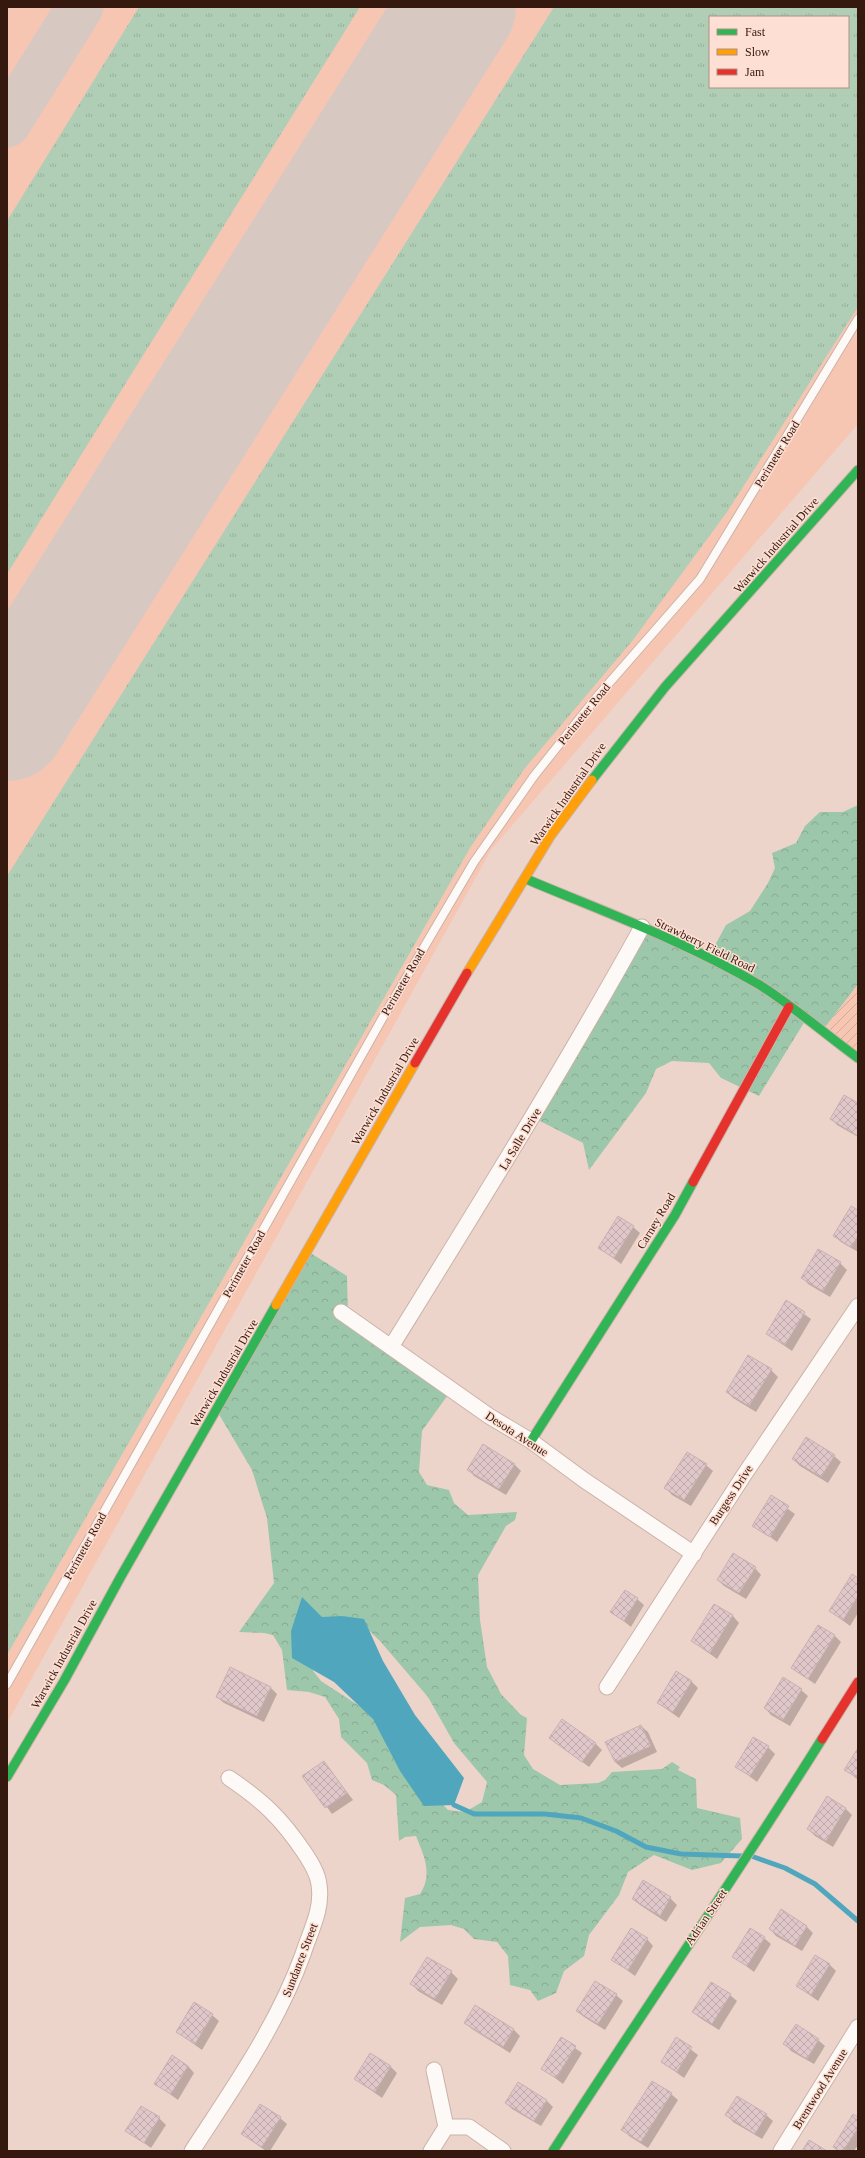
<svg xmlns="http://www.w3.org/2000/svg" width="865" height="2158" font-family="Georgia,serif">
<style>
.built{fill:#f6c6b3;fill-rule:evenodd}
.industrial{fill:url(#industrial-furrows)}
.grass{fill:url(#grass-tufts);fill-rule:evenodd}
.forest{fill:url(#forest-crowns);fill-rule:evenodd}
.water{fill:#50a7bd}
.shadow{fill:#0003}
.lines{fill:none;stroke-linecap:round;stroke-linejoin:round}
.stream{stroke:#50a7bd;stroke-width:5}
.taxiway{stroke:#d8c8c2;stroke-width:47}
.runway{stroke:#d8c8c2;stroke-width:118}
.building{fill:url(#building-cross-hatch);stroke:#c9b0b3}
.lane-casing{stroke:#cbb2a8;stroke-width:10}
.street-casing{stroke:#cbb2a8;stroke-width:17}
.fast-casing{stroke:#cbb2a8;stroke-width:11}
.slow-casing{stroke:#cbb2a8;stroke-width:11}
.jam-casing{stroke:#cbb2a8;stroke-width:11}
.lane{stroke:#fcf9f7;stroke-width:8}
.street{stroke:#fcf9f7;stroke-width:15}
.fast{stroke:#30b455;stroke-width:9}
.slow{stroke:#ff9f0a;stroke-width:9}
.jam{stroke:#e5322d;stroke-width:9}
.labels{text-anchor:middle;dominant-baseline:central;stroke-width:3;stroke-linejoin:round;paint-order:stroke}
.street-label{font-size:12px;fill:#35190e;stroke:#fedfd3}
</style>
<defs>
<pattern id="industrial-furrows" width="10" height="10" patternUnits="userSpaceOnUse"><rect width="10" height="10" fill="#f6c6b3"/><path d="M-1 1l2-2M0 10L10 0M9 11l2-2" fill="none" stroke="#d4aa99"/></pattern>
<pattern id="grass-tufts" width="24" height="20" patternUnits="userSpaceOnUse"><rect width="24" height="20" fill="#b0ceb6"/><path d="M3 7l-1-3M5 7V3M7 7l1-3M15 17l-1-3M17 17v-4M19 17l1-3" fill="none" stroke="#98b09b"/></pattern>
<pattern id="forest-crowns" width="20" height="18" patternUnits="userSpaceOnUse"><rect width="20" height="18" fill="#9cc7ab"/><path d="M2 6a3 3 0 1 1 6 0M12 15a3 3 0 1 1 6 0" fill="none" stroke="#87aa92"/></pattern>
<pattern id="building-cross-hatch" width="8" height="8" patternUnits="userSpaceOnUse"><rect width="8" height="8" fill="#e0c7ca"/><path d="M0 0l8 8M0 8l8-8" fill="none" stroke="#c1aaac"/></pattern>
</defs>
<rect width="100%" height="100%" fill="#edd4ca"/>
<path class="built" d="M7,7h851v417l-367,426 -484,873zM710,17h138v70h-138z"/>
<polygon class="industrial" points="858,984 858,1055 826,1026"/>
<g class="grass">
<polygon points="139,7 360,7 7,574 7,221"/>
<path d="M554,7h304v300l-131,205 -94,128 -108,128 -55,80 -463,807v-779zM710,17h138v70h-138z"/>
</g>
<g class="forest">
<polygon points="858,805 858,984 826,1026 805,1021 759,1096 721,1078 709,1063 672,1061 656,1069 646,1093 589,1170 583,1143 540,1121 542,1113 601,1016 648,933 707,960 726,925 750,911 768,883 775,868 772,853 796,843 805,826 820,812 843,812"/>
<path d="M309,1252l38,24 1,42 102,74 -28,39 -3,41 8,13 22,5 5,13 14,12 49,-3 -2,8 -9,6 -28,49 2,45 7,47 14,27 20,21 6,3 -3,37 9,14 27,16 38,-2 7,-3 7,-8 50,-3 10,-7 8,5 -2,3 18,9 1,29 43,10 2,21 -21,24 -29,7 -38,-15 -26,17 -9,23 -30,40 -5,21 -20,15 -8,22 -18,8 -8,-11 -20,-5 -2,-29 -11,-14 -23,-3 -10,-10 -13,-4 -31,2 -20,15 5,-44 15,-4c13,-20 4,-38 -4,-58l-11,1 -6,4 -3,-46 -12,-10 -12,-5 -5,-17 -26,-26 -2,-18 -14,-22 -16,-5 -22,-2 -5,-40 -9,-15 -9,-2 -25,-1 35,-49 -7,-65 -15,-48 -35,-59zM359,1621l21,20 48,56 26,46 33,39 -5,20 -17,10 -17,-2 -28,-29 -49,-66 -7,-6 -43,-28 -11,-14z"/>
</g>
<polygon class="water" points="302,1597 322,1617 342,1616 364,1619 383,1661 415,1715 464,1778 454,1805 424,1806 400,1771 373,1719 334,1682 292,1658 291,1631"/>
<g class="shadow">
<polygon points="858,1105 858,1137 837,1125 831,1118"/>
<polygon points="858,1211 858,1252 841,1242 834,1235"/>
<polygon points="633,1227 640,1233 621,1264 600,1248"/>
<polygon points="840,1263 847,1270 830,1297 808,1284 802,1277"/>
<polygon points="787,1302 811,1319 792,1351 767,1334"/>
<polygon points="771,1370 778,1377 756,1412 733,1398 727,1392"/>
<polygon points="834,1456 841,1462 828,1483 800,1466 793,1459"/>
<polygon points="514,1464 521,1471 506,1495 474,1476 468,1469"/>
<polygon points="706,1465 713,1471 691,1506 672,1495 666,1488"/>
<polygon points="771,1497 795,1514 777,1542 754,1525"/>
<polygon points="755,1568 761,1575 746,1599 724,1586 718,1580"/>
<polygon points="858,1579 858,1613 850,1626 830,1611"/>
<polygon points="637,1599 644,1605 631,1627 612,1612"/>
<polygon points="714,1605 733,1616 739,1623 717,1659 692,1641"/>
<polygon points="835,1636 841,1642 815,1684 792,1668"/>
<polygon points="230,1669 271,1688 277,1694 264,1722 224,1703 217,1697"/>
<polygon points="691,1681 698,1688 679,1718 658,1703"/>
<polygon points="801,1690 808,1696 790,1726 771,1715 765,1708"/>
<polygon points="641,1726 648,1732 657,1752 622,1768 615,1762"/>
<polygon points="550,1738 595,1743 602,1750 589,1767"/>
<polygon points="768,1747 775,1754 757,1782 736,1766"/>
<polygon points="858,1750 858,1780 846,1770"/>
<polygon points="324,1762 353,1800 332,1814 304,1776"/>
<polygon points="828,1798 846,1809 852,1815 833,1847 815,1836 808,1829"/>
<polygon points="644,1882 670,1898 677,1905 666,1922 640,1905 633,1899"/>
<polygon points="781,1911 807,1927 813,1933 802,1951 776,1936 770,1929"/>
<polygon points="764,1938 771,1944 754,1972 733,1956"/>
<polygon points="647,1939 653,1946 635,1976 613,1960"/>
<polygon points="829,1964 836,1971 818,2001 797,1986"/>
<polygon points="451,1972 458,1979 442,2005 418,1991 412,1984"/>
<polygon points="616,1995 623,2001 605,2030 584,2017 577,2011"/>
<polygon points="730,1995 737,2001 719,2030 700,2018 693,2012"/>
<polygon points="475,2006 514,2030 520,2036 510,2053 472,2029 465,2023"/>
<polygon points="212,2015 219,2021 202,2050 177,2032"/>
<polygon points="561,2038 582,2053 563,2084 543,2069"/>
<polygon points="677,2039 698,2055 684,2078 662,2062"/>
<polygon points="818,2040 825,2046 814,2064 791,2051 785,2044"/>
<polygon points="370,2054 391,2067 397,2073 382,2098 355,2079"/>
<polygon points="188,2066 194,2073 178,2100 156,2084"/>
<polygon points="671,2094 678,2100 648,2148 629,2136 623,2129"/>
<polygon points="546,2100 553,2107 541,2126 512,2109 506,2103"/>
<polygon points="727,2115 766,2115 773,2121 762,2139 733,2122"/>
<polygon points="159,2118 166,2125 151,2148 127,2131"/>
<polygon points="280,2118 287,2124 270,2151 266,2151 242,2134"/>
<polygon points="858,2118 858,2145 854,2151 838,2151 834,2147"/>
</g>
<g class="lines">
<g class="stream">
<polyline points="454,1805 474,1814 545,1814 581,1818 616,1831 646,1847 681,1854 742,1856"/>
<polyline points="754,1857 785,1868 815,1884 858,1921"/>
</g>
<polyline class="taxiway" points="7,124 80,7"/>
<polyline class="runway" points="7,722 457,7"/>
</g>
<g class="building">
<polygon points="844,1095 858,1103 858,1136 830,1119"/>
<polygon points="851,1206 858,1210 858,1236 851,1247 833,1236"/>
<polygon points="618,1216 634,1226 614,1258 598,1248"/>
<polygon points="818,1249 841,1262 823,1291 801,1278"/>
<polygon points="786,1300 805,1312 785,1345 766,1334"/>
<polygon points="748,1355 772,1369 749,1406 726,1392"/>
<polygon points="806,1437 835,1455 821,1477 792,1459"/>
<polygon points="483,1444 515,1464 499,1489 467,1470"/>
<polygon points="687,1452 707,1464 684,1500 664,1488"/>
<polygon points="771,1495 789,1506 770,1537 752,1526"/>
<polygon points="733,1553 756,1567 739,1593 717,1580"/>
<polygon points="852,1574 858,1578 858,1596 843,1620 829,1611"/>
<polygon points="625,1590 638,1598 624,1621 610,1612"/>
<polygon points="714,1604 733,1615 710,1653 691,1641"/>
<polygon points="818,1625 835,1635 808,1679 791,1668"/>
<polygon points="230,1667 271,1687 257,1716 216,1697"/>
<polygon points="676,1671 692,1681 673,1712 657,1703"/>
<polygon points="783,1677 802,1689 783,1720 764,1708"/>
<polygon points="562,1719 596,1743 582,1762 549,1738"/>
<polygon points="641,1725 651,1746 615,1762 605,1742"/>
<polygon points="753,1737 769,1746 750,1776 735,1767"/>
<polygon points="858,1748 858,1778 844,1770"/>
<polygon points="324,1761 347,1793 325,1808 302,1776"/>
<polygon points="827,1796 846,1808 826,1841 807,1829"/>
<polygon points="643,1880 671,1897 660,1916 632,1899"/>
<polygon points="781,1909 807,1926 795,1946 769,1929"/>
<polygon points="631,1928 648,1938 628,1970 611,1960"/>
<polygon points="750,1928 765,1937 747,1966 732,1957"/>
<polygon points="815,1955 830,1964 811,1995 796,1986"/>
<polygon points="427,1957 452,1971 435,1999 410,1984"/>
<polygon points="595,1981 617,1994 598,2024 576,2011"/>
<polygon points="711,1982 731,1994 712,2024 692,2012"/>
<polygon points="194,2002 213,2014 195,2044 176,2032"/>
<polygon points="475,2005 514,2029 503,2047 464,2023"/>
<polygon points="796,2024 819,2039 807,2059 783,2044"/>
<polygon points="561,2037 576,2046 556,2078 541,2069"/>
<polygon points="676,2037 692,2047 677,2072 661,2062"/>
<polygon points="370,2053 391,2066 375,2092 354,2079"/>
<polygon points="172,2055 188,2066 171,2094 154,2084"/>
<polygon points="652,2081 672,2093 641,2142 621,2130"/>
<polygon points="518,2082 547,2100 534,2121 505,2103"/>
<polygon points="737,2096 767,2114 755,2134 725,2115"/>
<polygon points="260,2104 281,2117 262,2147 241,2134"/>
<polygon points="141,2106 160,2117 144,2143 125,2131"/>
<polygon points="853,2114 858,2117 858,2128 843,2151 839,2151 833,2147"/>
<polygon points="809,2140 827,2151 802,2151"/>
</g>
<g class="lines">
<defs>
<polyline id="lane" points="7,1684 382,1019 474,862 534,776 596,698 700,579 858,319"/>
<g id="street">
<polyline points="341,1312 489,1416 531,1441 584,1480 694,1554"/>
<path d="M391,1347c86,-139 172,-277 251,-420"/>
<polyline points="607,1687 744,1475 858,1306"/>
<polyline points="434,2070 446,2127"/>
<polyline points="446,2127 469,2127 503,2151"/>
<path d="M192,2151c41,-63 85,-125 111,-197 7,-22 20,-45 16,-69 -1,-12 -9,-24 -15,-33 -23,-34 -41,-51 -75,-74"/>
<polyline points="431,2151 446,2127"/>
<polyline points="781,2151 858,2027"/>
</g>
<g id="fast">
<polyline points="592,780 665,687 858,470"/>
<path d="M526,879c76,32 161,63 232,105 33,20 68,51 100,74"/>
<polyline points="531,1441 675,1215 693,1182"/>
<polyline points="7,1777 64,1681 120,1578 276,1305"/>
<path d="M553,2151c89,-138 182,-273 269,-412"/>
</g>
<g id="slow">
<polyline points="467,973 551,835 592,780"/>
<polyline points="276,1305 415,1063"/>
</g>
<g id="jam">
<polyline points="415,1063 467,973"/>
<polyline points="693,1182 789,1007"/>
<polyline points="822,1739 858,1682"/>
</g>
</defs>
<use href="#lane" class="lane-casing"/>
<use href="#street" class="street-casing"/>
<use href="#fast" class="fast-casing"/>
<use href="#slow" class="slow-casing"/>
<use href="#jam" class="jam-casing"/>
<use href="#lane" class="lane"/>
<use href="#street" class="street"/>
<use href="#fast" class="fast"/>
<use href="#slow" class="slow"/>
<use href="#jam" class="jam"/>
</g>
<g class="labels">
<g class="street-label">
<text transform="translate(777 454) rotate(-59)">Perimeter Road</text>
<text transform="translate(776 545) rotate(-49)">Warwick Industrial Drive</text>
<text transform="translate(584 714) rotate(-51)">Perimeter Road</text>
<text transform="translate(568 794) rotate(-55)">Warwick Industrial Drive</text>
<text transform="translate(705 945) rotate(26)">Strawberry Field Road</text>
<text transform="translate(403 982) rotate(-60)">Perimeter Road</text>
<text transform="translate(385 1091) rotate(-60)">Warwick Industrial Drive</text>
<text transform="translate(520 1139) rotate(-59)">La Salle Drive</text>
<text transform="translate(656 1221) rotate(-59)">Carney Road</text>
<text transform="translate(244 1264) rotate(-61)">Perimeter Road</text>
<text transform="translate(224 1373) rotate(-60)">Warwick Industrial Drive</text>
<text transform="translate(517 1434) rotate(33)">Desota Avenue</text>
<text transform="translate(731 1495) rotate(-57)">Burgess Drive</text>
<text transform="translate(85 1546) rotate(-61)">Perimeter Road</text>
<text transform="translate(64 1654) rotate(-61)">Warwick Industrial Drive</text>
<text transform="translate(706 1917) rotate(-56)">Adrian Street</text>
<text transform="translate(300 1960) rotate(-69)">Sundance Street</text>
<text transform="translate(820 2089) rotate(-58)">Brentwood Avenue</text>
</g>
</g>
<rect width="865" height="2158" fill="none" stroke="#35190e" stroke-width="16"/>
<rect x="709" y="16" width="140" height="72" fill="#fedfd3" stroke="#ae9084"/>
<rect x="717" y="29" width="20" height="6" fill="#30b455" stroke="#ae9084"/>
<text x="745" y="36" font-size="12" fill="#35190e">Fast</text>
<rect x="717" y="49" width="20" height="6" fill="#ff9f0a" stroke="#ae9084"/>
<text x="745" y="56" font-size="12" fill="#35190e">Slow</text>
<rect x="717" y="69" width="20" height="6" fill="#e5322d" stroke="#ae9084"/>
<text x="745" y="76" font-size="12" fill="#35190e">Jam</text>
</svg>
